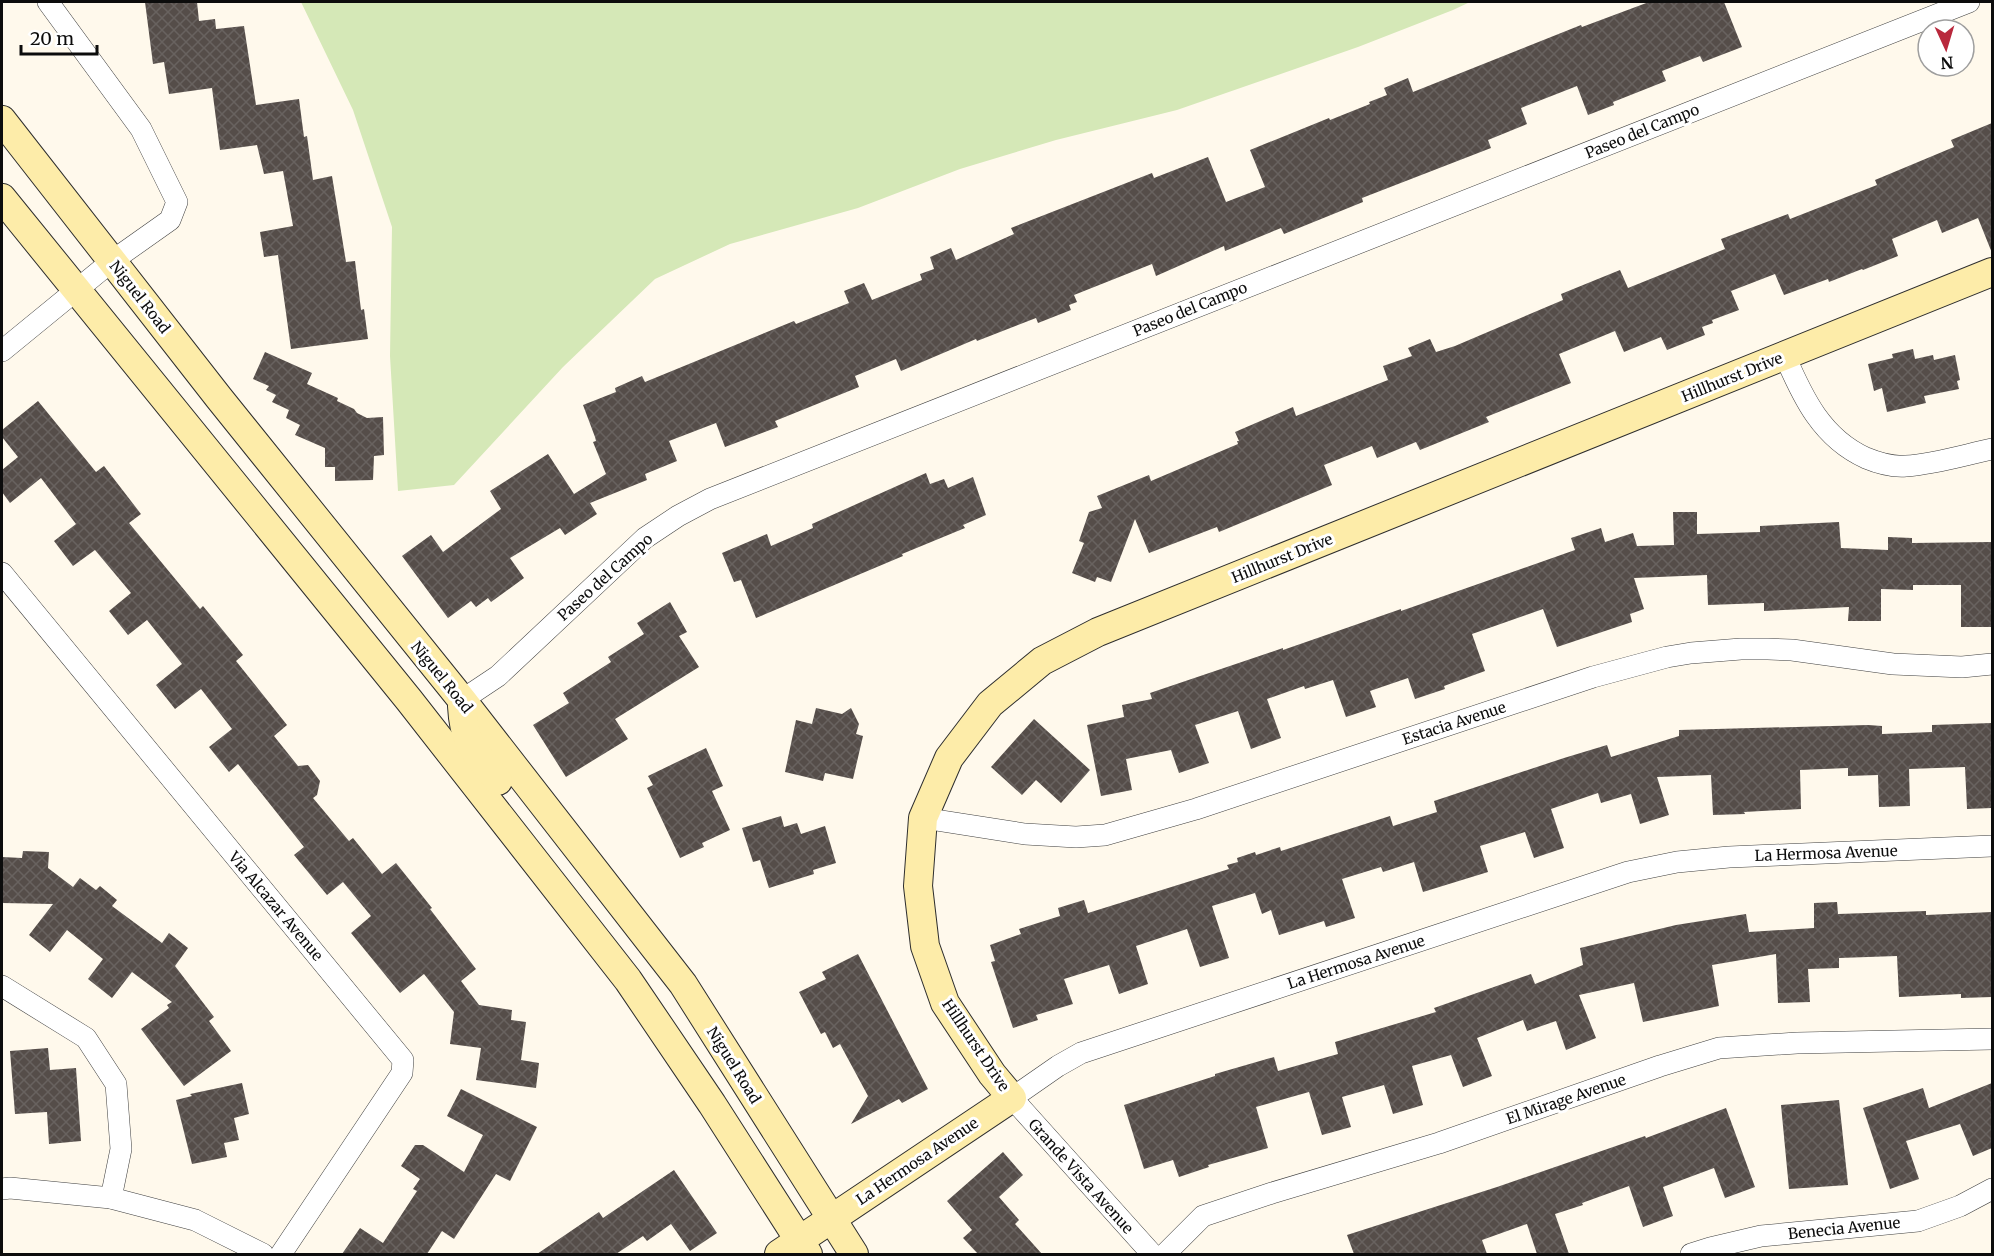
<svg xmlns="http://www.w3.org/2000/svg" width="1994" height="1256" font-family="Merriweather,serif">
<style>
.grass{fill:#d5e8b7}
.building{fill:url(#building-cross-hatch)}
.lines{fill:none;stroke-linecap:round;stroke-linejoin:round}
.street-casing{stroke:#3f3f3f;stroke-width:22}
.secondary-casing{stroke:#2e2e2e;stroke-width:30}
.street{stroke:#fff;stroke-width:21}
.secondary{stroke:#fdeca9;stroke-width:28}
.labels{text-anchor:middle;dominant-baseline:central;stroke-width:6;stroke-linejoin:round;paint-order:stroke}
.street-label{font-size:15px;fill:#0c0c0c;stroke:#fff}
</style>
<defs>
<pattern id="building-cross-hatch" width="8" height="8" patternUnits="userSpaceOnUse" patternTransform="scale(1.5)"><rect width="8" height="8" fill="#554d49"/><path d="M0 0l8 8M0 8l8-8" fill="none" stroke="#68625f"/></pattern>
</defs>
<rect width="100%" height="100%" fill="#fff9ec"/>
<polygon class="grass" points="301,2 1470,2 1453,10 1358,47 1177,110 1056,140 960,169 858,208 730,244 655,279 563,367 454,485 398,491 390,356 392,227 353,110"/>
<g class="building">
<polygon points="145,2 197,2 199,21 215,19 216,29 244,26 256,105 299,99 304,137 307,136 313,180 332,176 346,262 355,261 361,310 364,309 368,339 291,349 278,255 264,257 260,232 293,226 283,171 264,174 257,145 220,150 212,88 169,94 164,62 153,64"/>
<polygon points="1649,2 1724,2 1742,47 1703,62 1700,56 1662,71 1666,81 1613,102 1614,105 1588,115 1577,86 1521,108 1527,124 1488,140 1491,148 1362,198 1363,202 1284,234 1281,228 1225,251 1224,246 1156,276 1152,264 1074,295 1077,302 1069,305 1071,310 1038,323 1036,318 977,341 976,339 901,371 896,359 855,376 859,387 775,421 778,427 725,447 716,423 669,441 677,461 645,474 647,480 590,503 597,514 565,535 560,528 510,558 524,578 491,602 488,598 476,607 471,601 448,618 402,556 431,535 443,552 501,509 490,491 548,454 574,494 606,474 593,442 596,441 595,437 583,405 616,392 615,388 642,376 645,382 794,321 796,324 849,303 844,291 864,283 872,300 922,280 920,274 934,269 930,257 951,248 956,260 1014,234 1011,228 1152,173 1154,178 1208,157 1226,202 1265,187 1250,150 1329,118 1330,120 1370,104 1369,102 1387,95 1384,88 1408,78 1413,92 1561,33 1581,25 1582,27"/>
<polygon points="1992,123 1992,253 1978,218 1942,233 1937,220 1892,239 1898,256 1863,270 1862,269 1829,282 1828,279 1784,295 1775,274 1731,291 1739,310 1712,320 1713,323 1702,327 1705,335 1667,350 1661,337 1624,352 1615,331 1559,354 1571,383 1486,417 1489,422 1420,450 1416,442 1377,458 1372,446 1324,465 1332,485 1219,532 1217,527 1149,553 1135,519 1111,582 1097,577 1095,582 1072,573 1084,543 1079,541 1089,512 1102,508 1097,496 1149,475 1151,481 1238,444 1237,441 1239,441 1235,432 1293,407 1296,416 1388,380 1383,366 1412,356 1408,348 1430,339 1436,352 1455,346 1563,300 1561,294 1620,270 1628,288 1725,249 1721,239 1788,214 1790,219 1877,185 1875,180 1954,147 1951,140"/>
<polygon points="1913,349 1915,359 1933,355 1934,360 1955,355 1960,380 1957,381 1959,389 1924,396 1926,403 1887,412 1882,388 1874,391 1868,364 1893,358 1892,354"/>
<polygon points="265,352 312,373 307,384 338,398 337,401 354,409 357,413 367,418 383,417 384,455 374,456 373,480 335,481 335,467 325,467 325,448 295,435 300,425 286,418 289,410 272,402 276,395 266,390 269,386 253,379"/>
<polygon points="38,401 96,472 104,466 141,514 129,523 200,609 203,606 243,655 236,661 287,725 274,736 298,766 308,765 320,781 317,795 313,798 349,841 353,838 382,874 396,863 432,908 430,909 476,969 461,981 479,1005 512,1010 511,1020 526,1022 521,1060 539,1063 536,1088 476,1080 481,1048 450,1044 454,1012 424,974 400,993 351,933 371,916 343,882 327,895 294,855 304,847 238,764 229,772 209,747 232,729 201,689 175,709 156,685 182,664 147,620 128,635 109,611 131,593 95,550 73,566 54,541 76,524 41,478 10,503 2,492 2,470 18,457 2,437 2,430"/>
<polygon points="926,473 930,484 944,479 948,488 973,477 986,515 963,525 965,528 902,554 903,556 756,618 741,580 734,582 722,553 767,534 771,546 813,528 812,524"/>
<polygon points="1673,512 1697,512 1697,534 1760,532 1760,526 1839,522 1841,548 1888,550 1888,537 1912,538 1912,543 1992,542 1992,627 1961,627 1961,585 1913,585 1913,590 1881,589 1881,621 1848,621 1849,607 1764,611 1764,603 1708,605 1707,575 1634,578 1644,609 1630,614 1632,622 1557,647 1543,609 1472,634 1485,671 1444,686 1445,689 1415,699 1408,678 1370,691 1376,707 1346,717 1333,680 1305,689 1304,686 1267,699 1281,738 1251,749 1238,711 1195,725 1209,763 1179,773 1171,750 1126,759 1132,790 1101,796 1087,725 1124,717 1122,705 1152,699 1150,693 1283,648 1283,650 1401,609 1401,611 1575,550 1571,538 1601,528 1605,542 1633,533 1637,546 1674,545"/>
<polygon points="670,602 687,632 679,636 699,667 615,719 628,739 566,777 533,725 569,703 563,693 611,662 608,657 644,634 637,623"/>
<polygon points="816,708 842,714 851,708 859,724 856,734 863,736 853,779 825,773 823,781 785,772 796,720 812,724"/>
<polygon points="1034,719 1090,770 1061,803 1036,780 1022,795 991,767"/>
<polygon points="1992,723 1992,808 1967,809 1965,767 1909,769 1910,806 1879,807 1878,775 1848,776 1848,768 1800,770 1801,809 1744,812 1745,814 1713,815 1711,775 1657,777 1669,815 1640,824 1631,794 1601,803 1598,793 1551,809 1564,848 1534,858 1525,832 1480,846 1488,872 1423,892 1414,862 1383,872 1381,867 1342,879 1355,918 1326,927 1324,921 1279,935 1271,910 1262,914 1255,893 1212,906 1229,958 1200,967 1187,929 1136,946 1148,984 1119,994 1109,965 1064,979 1073,1004 1036,1015 1038,1020 1013,1028 991,962 995,961 990,945 1021,934 1019,929 1060,916 1058,908 1084,900 1088,913 1229,869 1227,865 1238,862 1237,858 1255,852 1256,855 1280,847 1281,851 1390,816 1393,826 1437,812 1434,801 1564,758 1607,745 1611,757 1679,736 1679,730 1868,725 1882,726 1882,734 1932,732 1932,725"/>
<polygon points="706,748 723,786 712,791 730,830 702,843 704,847 680,858 647,788 653,785 648,776"/>
<polygon points="781,816 784,827 797,823 801,834 825,826 836,863 813,870 814,874 769,888 760,860 753,862 742,828"/>
<polygon points="23,851 49,852 48,868 73,887 80,878 96,890 100,886 117,900 112,906 162,943 169,933 188,948 175,966 214,1017 209,1021 231,1051 184,1086 141,1029 169,1008 167,1005 172,1002 132,972 112,998 88,979 103,959 67,930 50,952 29,935 53,904 2,903 2,857 22,858"/>
<polygon points="1837,902 1838,914 1926,911 1926,915 1992,912 1992,997 1961,998 1961,994 1899,997 1897,956 1839,958 1839,968 1808,969 1810,1002 1778,1003 1776,954 1712,965 1719,1006 1643,1022 1634,983 1579,995 1596,1038 1566,1050 1556,1021 1527,1031 1523,1020 1477,1038 1492,1076 1463,1087 1451,1055 1412,1066 1423,1105 1393,1114 1384,1085 1342,1097 1351,1127 1322,1135 1309,1092 1256,1107 1268,1148 1208,1165 1209,1167 1179,1177 1173,1160 1144,1169 1124,1105 1215,1076 1215,1074 1274,1057 1278,1071 1338,1054 1335,1042 1436,1012 1434,1008 1531,974 1535,984 1583,965 1580,948 1676,925 1746,914 1749,932 1814,928 1814,903"/>
<polygon points="858,954 928,1089 902,1103 899,1099 851,1124 868,1096 840,1044 833,1048 825,1032 821,1034 799,992 826,979 822,972"/>
<polygon points="48,1048 50,1070 76,1068 81,1141 49,1144 47,1112 15,1114 10,1051"/>
<polygon points="242,1083 249,1114 234,1118 239,1140 224,1143 227,1157 192,1164 176,1100 192,1096 190,1094"/>
<polygon points="1992,1083 1992,1148 1973,1156 1960,1124 1906,1141 1919,1179 1890,1189 1863,1108 1923,1088 1929,1108"/>
<polygon points="461,1089 537,1127 510,1181 496,1174 454,1239 442,1231 427,1254 342,1254 360,1228 383,1243 417,1191 413,1189 420,1179 401,1166 415,1145 423,1145 464,1172 483,1135 447,1116"/>
<polygon points="1839,1100 1848,1185 1789,1189 1781,1105"/>
<polygon points="1726,1108 1755,1187 1725,1198 1714,1168 1663,1187 1673,1216 1643,1227 1629,1186 1582,1203 1583,1205 1555,1214 1569,1254 1537,1254 1527,1224 1482,1240 1487,1254 1354,1254 1347,1235 1497,1187 1645,1136 1646,1138"/>
<polygon points="1003,1152 1023,1175 999,1197 1019,1220 1015,1224 1042,1254 978,1254 963,1238 972,1230 947,1201"/>
<polygon points="674,1170 717,1233 690,1251 671,1224 647,1241 643,1236 616,1254 537,1254 599,1212 603,1218"/>
</g>
<g class="lines">
<defs>
<g id="street">
<polyline points="2,351 112,261 170,220 177,202 141,129 48,2"/>
<path d="M1785,356c18,42 37,82 81,102 12,5 27,9 40,8 29,-2 58,-11 86,-17"/>
<polyline points="2,573 403,1060 402,1073 281,1254"/>
<polyline points="462,700 498,676 645,538 678,516 710,499 1969,2"/>
<polyline points="923,818 1025,834 1076,837 1105,835 1196,809 1593,677 1667,657 1691,653 1741,649 1768,649 1792,650 1893,664 1962,667 1992,664"/>
<polyline points="2,986 86,1038 116,1084 121,1149 111,1198"/>
<polyline points="2,1189 10,1188 111,1198 195,1220 263,1254"/>
<polyline points="1152,1254 1012,1098 1058,1066 1081,1053 1628,872 1677,862 1729,857 1992,846"/>
<polyline points="1165,1254 1203,1216 1272,1193 1439,1143 1660,1066 1719,1048 1797,1043 1992,1039"/>
<polyline points="1691,1254 1710,1248 1761,1236 1918,1221 1960,1206 1992,1189"/>
</g>
<g id="secondary">
<polyline points="2,120 219,398 462,700 683,984 854,1254"/>
<polyline points="2,198 409,700 628,980 712,1104 808,1254"/>
<path d="M462,706c2,39 13,45 36,75"/>
<polyline points="779,1254 1012,1098 992,1074 945,1003 925,946 918,886 923,818 949,758 990,704 1042,661 1098,632 1992,272"/>
</g>
</defs>
<use href="#street" class="street-casing"/>
<use href="#secondary" class="secondary-casing"/>
<use href="#street" class="street"/>
<use href="#secondary" class="secondary"/>
</g>
<g class="labels">
<g class="street-label">
<text transform="translate(1642 131) rotate(-22)">Paseo del Campo</text>
<text transform="translate(140 297) rotate(52)">Niguel Road</text>
<text transform="translate(1190 309) rotate(-22)">Paseo del Campo</text>
<text transform="translate(1732 377) rotate(-22)">Hillhurst Drive</text>
<text transform="translate(1282 558) rotate(-22)">Hillhurst Drive</text>
<text transform="translate(605 577) rotate(-42)">Paseo del Campo</text>
<text transform="translate(442 677) rotate(51)">Niguel Road</text>
<text transform="translate(1454 723) rotate(-18)">Estacia Avenue</text>
<text transform="translate(1826 853) rotate(-2)">La Hermosa Avenue</text>
<text transform="translate(276 906) rotate(50)">Via Alcazar Avenue</text>
<text transform="translate(1356 962) rotate(-18)">La Hermosa Avenue</text>
<text transform="translate(976 1045) rotate(56)">Hillhurst Drive</text>
<text transform="translate(734 1065) rotate(58)">Niguel Road</text>
<text transform="translate(1566 1099) rotate(-19)">El Mirage Avenue</text>
<text transform="translate(917 1161) rotate(-34)">La Hermosa Avenue</text>
<text transform="translate(1081 1176) rotate(48)">Grande Vista Avenue</text>
<text transform="translate(1844 1228) rotate(-6)">Benecia Avenue</text>
</g>
</g>
<rect width="1994" height="1256" fill="none" stroke="#0c0c0c" stroke-width="6"/>
<g transform="translate(1946 48) rotate(176)"><circle r="28" fill="#ffffff" stroke="#9e9e9e" stroke-width="1.5"/>
<path d="M0-4.5L10 22L0 15L-10 22Z" fill="#b9283c"/>
<text y="-9" font-size="16" font-weight="bold" text-anchor="middle" fill="#0c0c0c">N</text>
</g>
<path d="M21 45v9h76v-9" fill="none" stroke="#0c0c0c" stroke-width="3"/>
<text x="30" y="45" font-size="18" fill="#0c0c0c" stroke="#ffffff" stroke-width="4.5" paint-order="stroke">20 m</text>
</svg>
